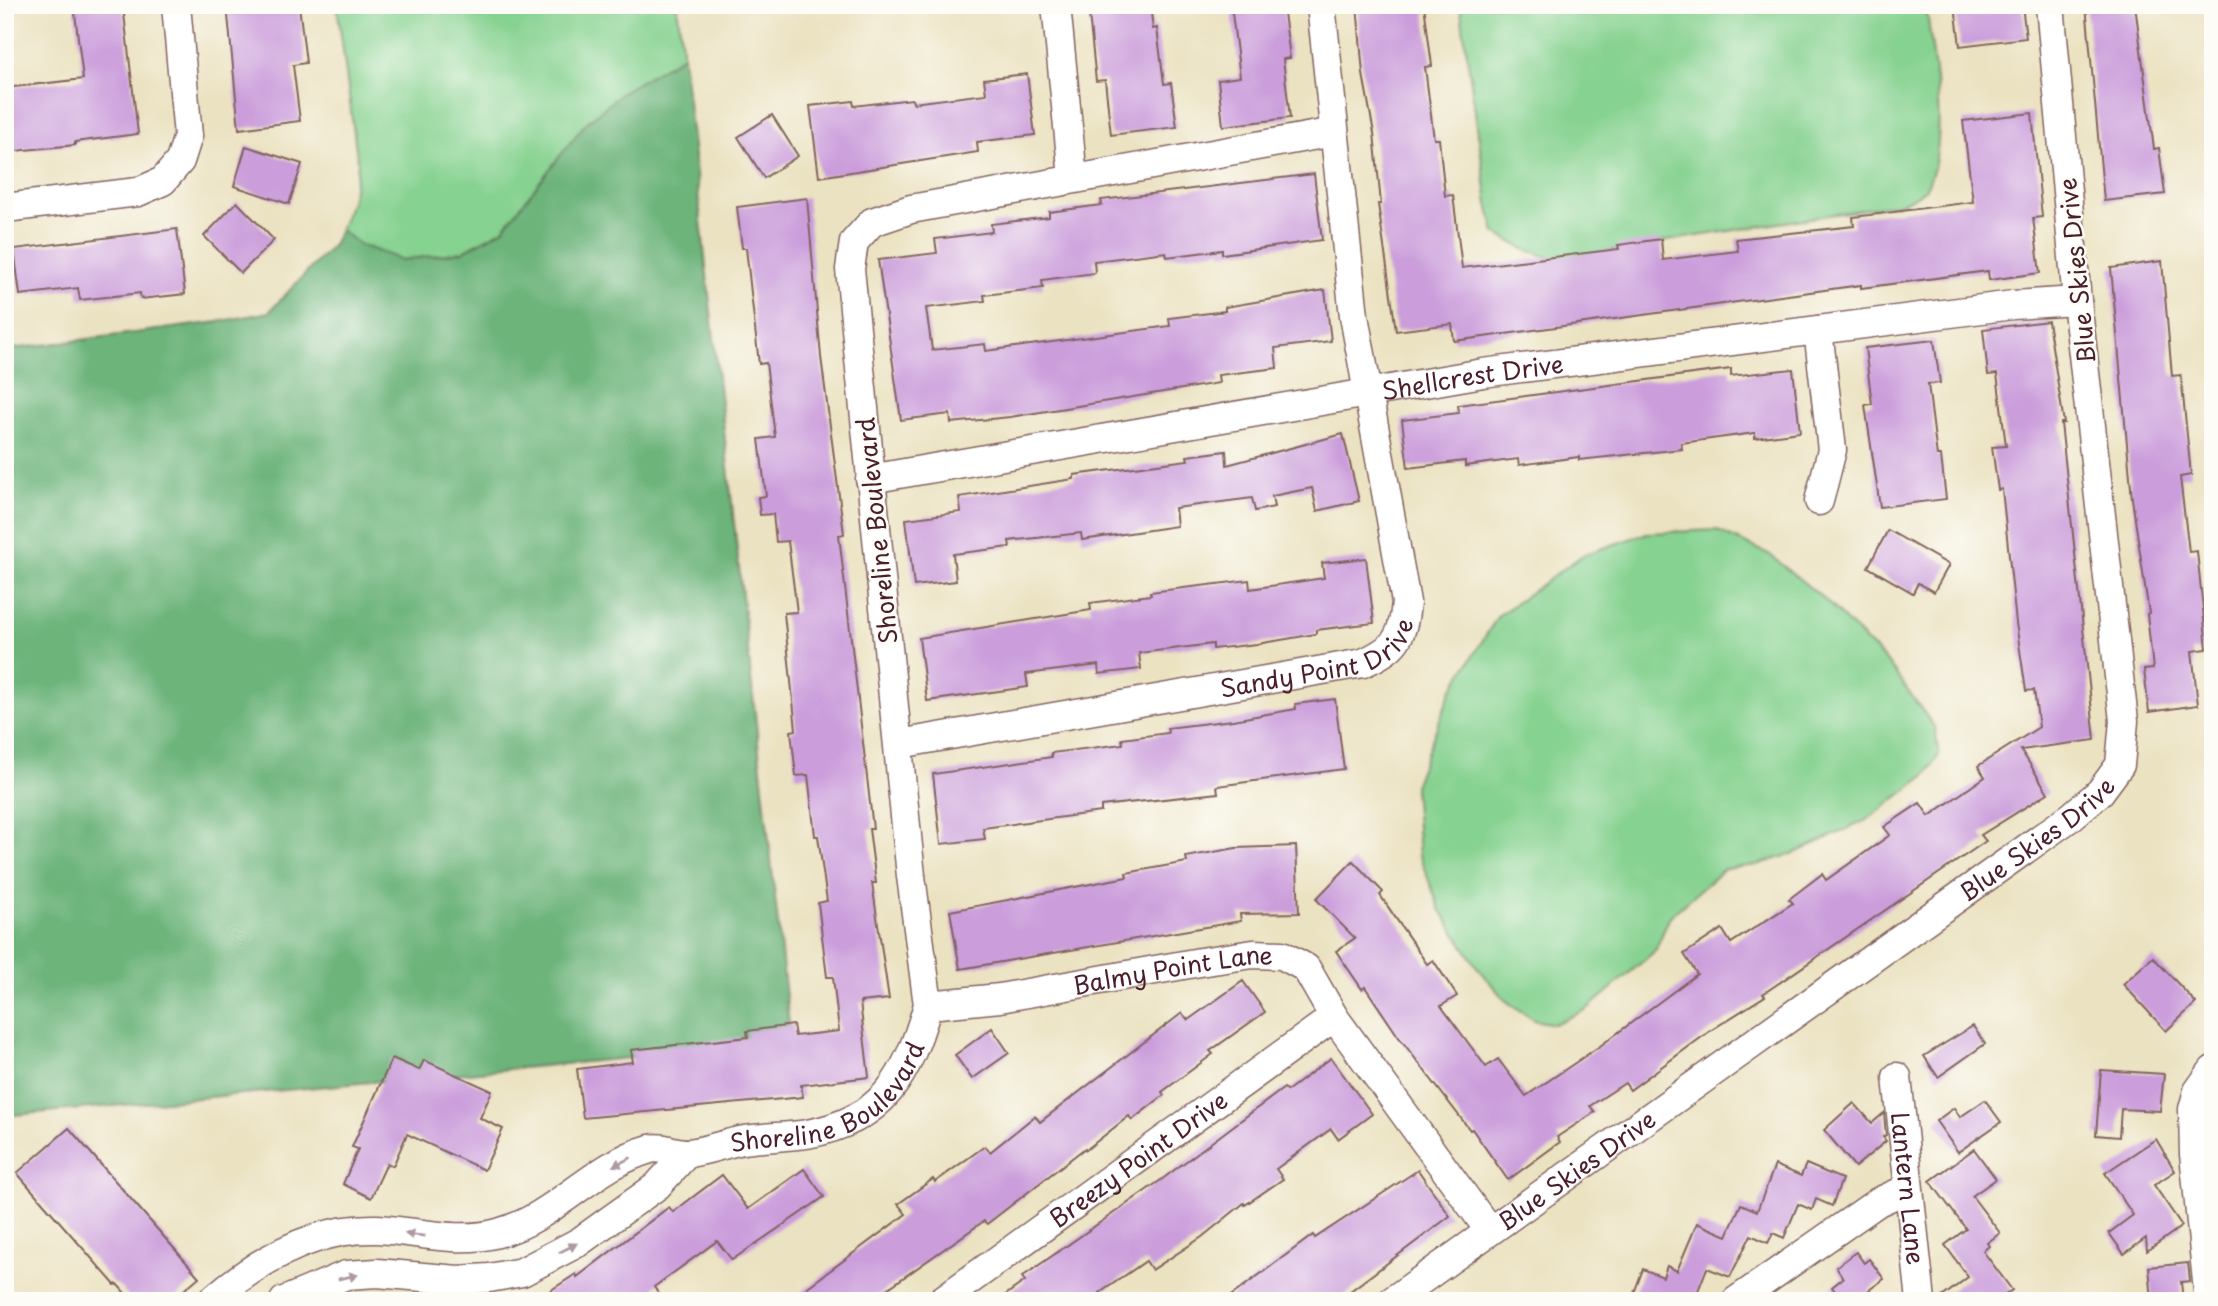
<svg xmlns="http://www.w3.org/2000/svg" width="2218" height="1306" font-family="'Playpen Sans',sans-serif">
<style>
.green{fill:#86d290;stroke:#68785e;stroke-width:2}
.forest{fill:#6cb47a;stroke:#5b6a52;stroke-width:2}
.building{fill:#cb9edb}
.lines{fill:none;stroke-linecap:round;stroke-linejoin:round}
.minor-casing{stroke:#826360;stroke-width:31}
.minor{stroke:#fff;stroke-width:28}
.oneway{fill:#ae9aa0}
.labels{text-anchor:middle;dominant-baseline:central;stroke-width:5;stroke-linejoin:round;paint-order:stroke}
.street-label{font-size:24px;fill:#4a1f2b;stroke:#fdfcf7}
</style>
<rect width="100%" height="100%" fill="#fdfcf7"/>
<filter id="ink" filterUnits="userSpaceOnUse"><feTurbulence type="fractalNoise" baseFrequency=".0143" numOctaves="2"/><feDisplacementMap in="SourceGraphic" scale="14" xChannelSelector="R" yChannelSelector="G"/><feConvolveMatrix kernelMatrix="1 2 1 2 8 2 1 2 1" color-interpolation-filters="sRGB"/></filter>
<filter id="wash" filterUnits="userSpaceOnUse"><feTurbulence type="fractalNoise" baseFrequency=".00686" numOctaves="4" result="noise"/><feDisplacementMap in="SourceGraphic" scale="28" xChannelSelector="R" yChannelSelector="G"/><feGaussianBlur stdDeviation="1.57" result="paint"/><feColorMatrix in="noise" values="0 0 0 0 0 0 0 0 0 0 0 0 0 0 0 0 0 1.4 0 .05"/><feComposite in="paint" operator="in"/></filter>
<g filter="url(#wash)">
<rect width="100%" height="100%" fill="#ebe2c1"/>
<g class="green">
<polygon points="337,5 677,5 683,56 624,91 556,163 502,230 462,252 402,260 360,245 340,230 352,200 358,164"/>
<path d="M1460,5h466c6,50 24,132 2,179 -6,12 -19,15 -31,20l-342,55 -31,-10 -29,-16 -7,-29z"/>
<polygon points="1716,530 1769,554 1825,600 1887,662 1935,728 1939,755 1925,776 1867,820 1795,853 1757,865 1724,869 1670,916 1655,951 1586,1010 1554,1024 1534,1020 1505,1000 1477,967 1440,909 1419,855 1414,786 1451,691 1498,616 1583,555 1647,533"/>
</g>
<polygon class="forest" points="683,56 791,1043 5,1116 5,350 218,322 269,312 333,245 340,230 360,245 402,260 462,252 502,230 585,124 624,91"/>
<g id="blocks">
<g class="building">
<polygon points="74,5 123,5 138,134 75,142 75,145 5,152 5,88 83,79"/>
<polygon points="227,5 299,5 306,63 293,65 300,121 239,129"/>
<polygon points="1088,5 1150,5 1153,29 1157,28 1164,84 1171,83 1177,127 1111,135 1105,80 1096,81"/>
<polygon points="1231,5 1283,5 1290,58 1283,59 1290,118 1223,126 1218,80 1240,77"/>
<polygon points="1357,5 1424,5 1432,66 1425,67 1434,139 1439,139 1445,196 1453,195 1462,268 1619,249 1618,245 1661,239 1663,260 1738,251 1736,239 1854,226 1853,217 1973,202 1963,121 2032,113 2042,217 2033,218 2040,273 1989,280 1988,271 1861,288 1861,285 1454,341 1452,324 1396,331 1378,204 1381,204 1374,133 1363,74"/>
<polygon points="1955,5 2022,5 2026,38 1960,46"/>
<polygon points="2086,5 2135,5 2154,149 2159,148 2165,194 2104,201"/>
<polygon points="1027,74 1035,135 977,142 978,152 819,177 810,106 853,101 854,106 912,99 913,103 986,94 984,79"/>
<polygon points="772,115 798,156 764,178 738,137"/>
<polygon points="246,146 302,164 289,204 234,186"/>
<polygon points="1314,174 1322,240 1222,254 1222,250 1167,257 1166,252 1094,261 1095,273 1042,280 1043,288 984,295 985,301 926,308 932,350 985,344 986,351 1170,326 1169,318 1225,311 1225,307 1325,290 1331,341 1275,348 1277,368 1218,375 1219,383 1010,417 951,423 950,414 901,420 878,260 937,253 935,239 992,232 991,224 1049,217 1049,212 1102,205 1101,200"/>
<polygon points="807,198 821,357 844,534 839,535 873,829 869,829 876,883 872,883 889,999 860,1002 869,1077 801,1085 803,1097 583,1118 577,1069 633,1062 631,1050 748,1037 747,1031 793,1025 795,1036 839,1031 833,977 827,977 818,903 827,901 818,836 815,836 808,775 796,776 791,731 796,730 784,613 797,612 788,541 776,542 773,514 760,515 758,497 766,496 759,439 775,437 766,363 759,364 746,248 742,248 737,207"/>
<polygon points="237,202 274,240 241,273 204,236"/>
<polygon points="177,229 185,294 141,299 140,293 80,300 78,288 20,295 14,249"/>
<polygon points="2162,261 2172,376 2181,375 2191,475 2180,477 2189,552 2197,551 2207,649 2192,651 2198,705 2149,712 2144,670 2153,669 2147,614 2149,613 2132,499 2111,268"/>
<polygon points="2048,321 2064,423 2061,423 2095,740 2021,750 2048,793 1981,835 1986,841 1973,850 1763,994 1765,996 1710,1031 1630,1090 1625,1083 1590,1106 1595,1112 1557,1137 1560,1142 1508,1180 1472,1129 1470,1130 1398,1036 1365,987 1362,989 1336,951 1355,938 1316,899 1353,861 1383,892 1380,895 1427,964 1433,960 1457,996 1441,1006 1486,1067 1498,1059 1526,1096 1600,1046 1697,974 1684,954 1722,929 1731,943 1793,903 1789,899 1822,874 1826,880 1890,835 1884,827 1920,803 1929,816 1985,777 1978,766 2039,727 2034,690 2026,691 2016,623 2002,489 1998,490 1992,447 2006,446 1997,374 1988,375 1983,329"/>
<polygon points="1934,340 1940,383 1928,384 1937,456 1941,456 1946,499 1880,507 1865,405 1872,404 1865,348"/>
<polygon points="1731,369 1731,376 1793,369 1800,432 1755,438 1755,433 1681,443 1682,449 1579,460 1579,457 1519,465 1518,459 1465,466 1465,461 1408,468 1402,420 1459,413 1458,405"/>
<polygon points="1343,434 1359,501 1317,511 1312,488 1272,496 1274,507 1255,511 1252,498 1175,508 1177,526 1082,540 1081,533 1009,541 1010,547 953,554 956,581 914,586 906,519 961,512 959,497 1074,479 1074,475 1188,460 1187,456 1226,451 1227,465"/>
<polygon points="1888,530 1949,565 1934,592 1918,583 1913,593 1868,567"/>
<polygon points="1366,558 1374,623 1316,630 1316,634 1257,644 1213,649 1213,644 1139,653 1141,669 1099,674 1098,665 1026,674 1028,687 927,701 919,638 1091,610 1090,603 1151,595 1150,592 1249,580 1250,589 1324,578 1322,563"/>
<polygon points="1335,699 1344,769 1217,786 1218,793 1101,806 1101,812 983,828 985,839 941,844 933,774 1052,757 1051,753 1123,744 1122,739 1168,733 1167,728 1233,720 1296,709 1295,704"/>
<polygon points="1296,846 1299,913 1240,914 1241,921 960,969 950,911 1127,877 1126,873 1187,862 1186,857 1236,848"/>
<polygon points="2153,957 2196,1003 2166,1031 2123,984"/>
<polygon points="1243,981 1265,1012 1210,1051 1213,1054 1162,1092 1164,1095 1132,1120 1129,1116 1086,1150 1085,1148 987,1224 984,1221 870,1301 789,1301 906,1214 898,1204 933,1179 935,1182 985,1146 990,1152 1035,1116 1040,1122 1182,1013 1188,1020"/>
<polygon points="1973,1026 1985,1044 1938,1077 1924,1056"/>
<polygon points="992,1028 1009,1053 972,1079 955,1055"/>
<polygon points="392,1058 419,1070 424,1060 492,1091 480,1118 503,1129 484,1170 407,1134 393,1166 387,1163 371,1198 343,1184 358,1149 352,1147"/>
<polygon points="1331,1058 1372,1114 1338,1139 1331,1129 1276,1169 1283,1179 1245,1205 1244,1203 1202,1237 1152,1270 1146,1261 1088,1301 997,1301 1025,1281 1022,1277 1161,1180 1284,1088 1287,1091"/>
<polygon points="2101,1070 2164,1074 2160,1111 2121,1109 2119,1137 2096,1135"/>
<polygon points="1985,1100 2001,1122 1958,1152 1936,1121 1954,1108 1960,1117"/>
<polygon points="1854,1103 1872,1123 1884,1113 1886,1135 1883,1137 1886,1141 1855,1167 1824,1130"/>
<polygon points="69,1128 199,1277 171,1301 132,1301 117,1284 115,1285 17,1173"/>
<polygon points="2156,1139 2175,1171 2154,1185 2182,1226 2147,1251 2146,1238 2124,1254 2109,1233 2133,1215 2105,1173"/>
<polygon points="1974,1149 1996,1179 1972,1196 2000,1233 1987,1243 1989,1246 1983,1251 2012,1290 1997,1301 1937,1301 1968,1277 1945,1245 1966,1229 1930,1181"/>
<polygon points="1806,1164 1842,1179 1832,1206 1816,1199 1812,1210 1798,1204 1784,1238 1773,1233 1768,1243 1751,1235 1730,1277 1707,1268 1694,1301 1631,1301 1643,1269 1663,1277 1667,1266 1677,1271 1697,1223 1727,1236 1741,1204 1757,1211 1775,1165 1801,1176"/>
<polygon points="804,1169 824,1197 732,1260 717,1241 654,1287 664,1301 534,1301 576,1274 577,1277 669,1207 673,1212 722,1175 748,1209"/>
<polygon points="1418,1170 1450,1216 1337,1301 1224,1301 1313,1235 1315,1238"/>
<polygon points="1856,1252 1864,1263 1869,1259 1884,1279 1869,1290 1876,1301 1842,1301 1832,1287 1843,1278 1836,1267"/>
<polygon points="2188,1263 2190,1281 2181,1282 2183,1301 2152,1301 2149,1267"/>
</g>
</g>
</g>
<g filter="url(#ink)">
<use href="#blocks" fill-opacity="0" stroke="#826360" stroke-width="2"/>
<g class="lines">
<defs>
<g id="minor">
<polyline points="1056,5 1073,178"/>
<polyline points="5,208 138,192 163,181 180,161 188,136 176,5"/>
<polyline points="1818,330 1832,450 1819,501"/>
<path id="s1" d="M870,479l613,-106 530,-68 64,-4"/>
<path id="s2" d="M899,744l464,-81c33,-15 40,-25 43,-61l-52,-286 -33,-311"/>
<path id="s3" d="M928,1005l72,-7 200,-36 53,-8 29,1 24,13 28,49 155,213"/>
<path id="s4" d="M1897,1077l24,224"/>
<path id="s5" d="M211,1301c46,-40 104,-74 166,-72 41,2 80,15 121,4 57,-15 95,-68 152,-84 11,-3 25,4 37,4 18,-1 38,-10 57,-13 21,-3 42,-3 63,-6 78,-14 100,-58 121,-129l-17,-129 -61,-607 4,-27 18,-20 39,-13 423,-77"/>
<polyline points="284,1301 346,1275 377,1273 458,1280 489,1278 522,1272 579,1242 657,1186 687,1153"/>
<path id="s6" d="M941,1301l393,-284"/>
<path id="s7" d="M1392,1301l680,-485 28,-24 20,-27 4,-44 -47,-420 -27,-296"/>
<polyline points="1736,1301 1878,1202 1907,1189"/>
<polyline points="2209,1301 2194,1154 2193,1109 2198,1091 2213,1070"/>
</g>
</defs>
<use href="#minor" class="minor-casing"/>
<use href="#minor" class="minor"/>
</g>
<defs><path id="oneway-solid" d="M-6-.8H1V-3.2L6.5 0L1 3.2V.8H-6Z" transform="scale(1.75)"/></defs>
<g class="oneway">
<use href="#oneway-solid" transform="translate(622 1162) rotate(155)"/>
<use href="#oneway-solid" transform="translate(415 1235) rotate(-174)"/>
<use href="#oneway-solid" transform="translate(568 1248) rotate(-27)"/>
<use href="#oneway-solid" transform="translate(348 1277) rotate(-12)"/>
</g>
</g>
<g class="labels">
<g class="street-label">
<text transform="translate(2076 271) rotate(-96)">Blue Skies Drive</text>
<text stroke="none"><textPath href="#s1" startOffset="611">Shellcrest Drive</textPath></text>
<text transform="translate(876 531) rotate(-96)">Shoreline Boulevard</text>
<text stroke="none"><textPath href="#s2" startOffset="430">Sandy Point Drive</textPath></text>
<text stroke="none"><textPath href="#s7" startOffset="793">Blue Skies Drive</textPath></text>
<text stroke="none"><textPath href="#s3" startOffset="248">Balmy Point Lane</textPath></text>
<text stroke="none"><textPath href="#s5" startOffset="677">Shoreline Boulevard</textPath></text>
<text stroke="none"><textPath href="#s6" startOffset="243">Breezy Point Drive</textPath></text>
<text stroke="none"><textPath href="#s7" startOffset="226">Blue Skies Drive</textPath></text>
<text stroke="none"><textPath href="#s4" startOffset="112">Lantern Lane</textPath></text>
</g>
</g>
<rect width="2218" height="1306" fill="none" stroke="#fdfcf7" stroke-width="28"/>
</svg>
